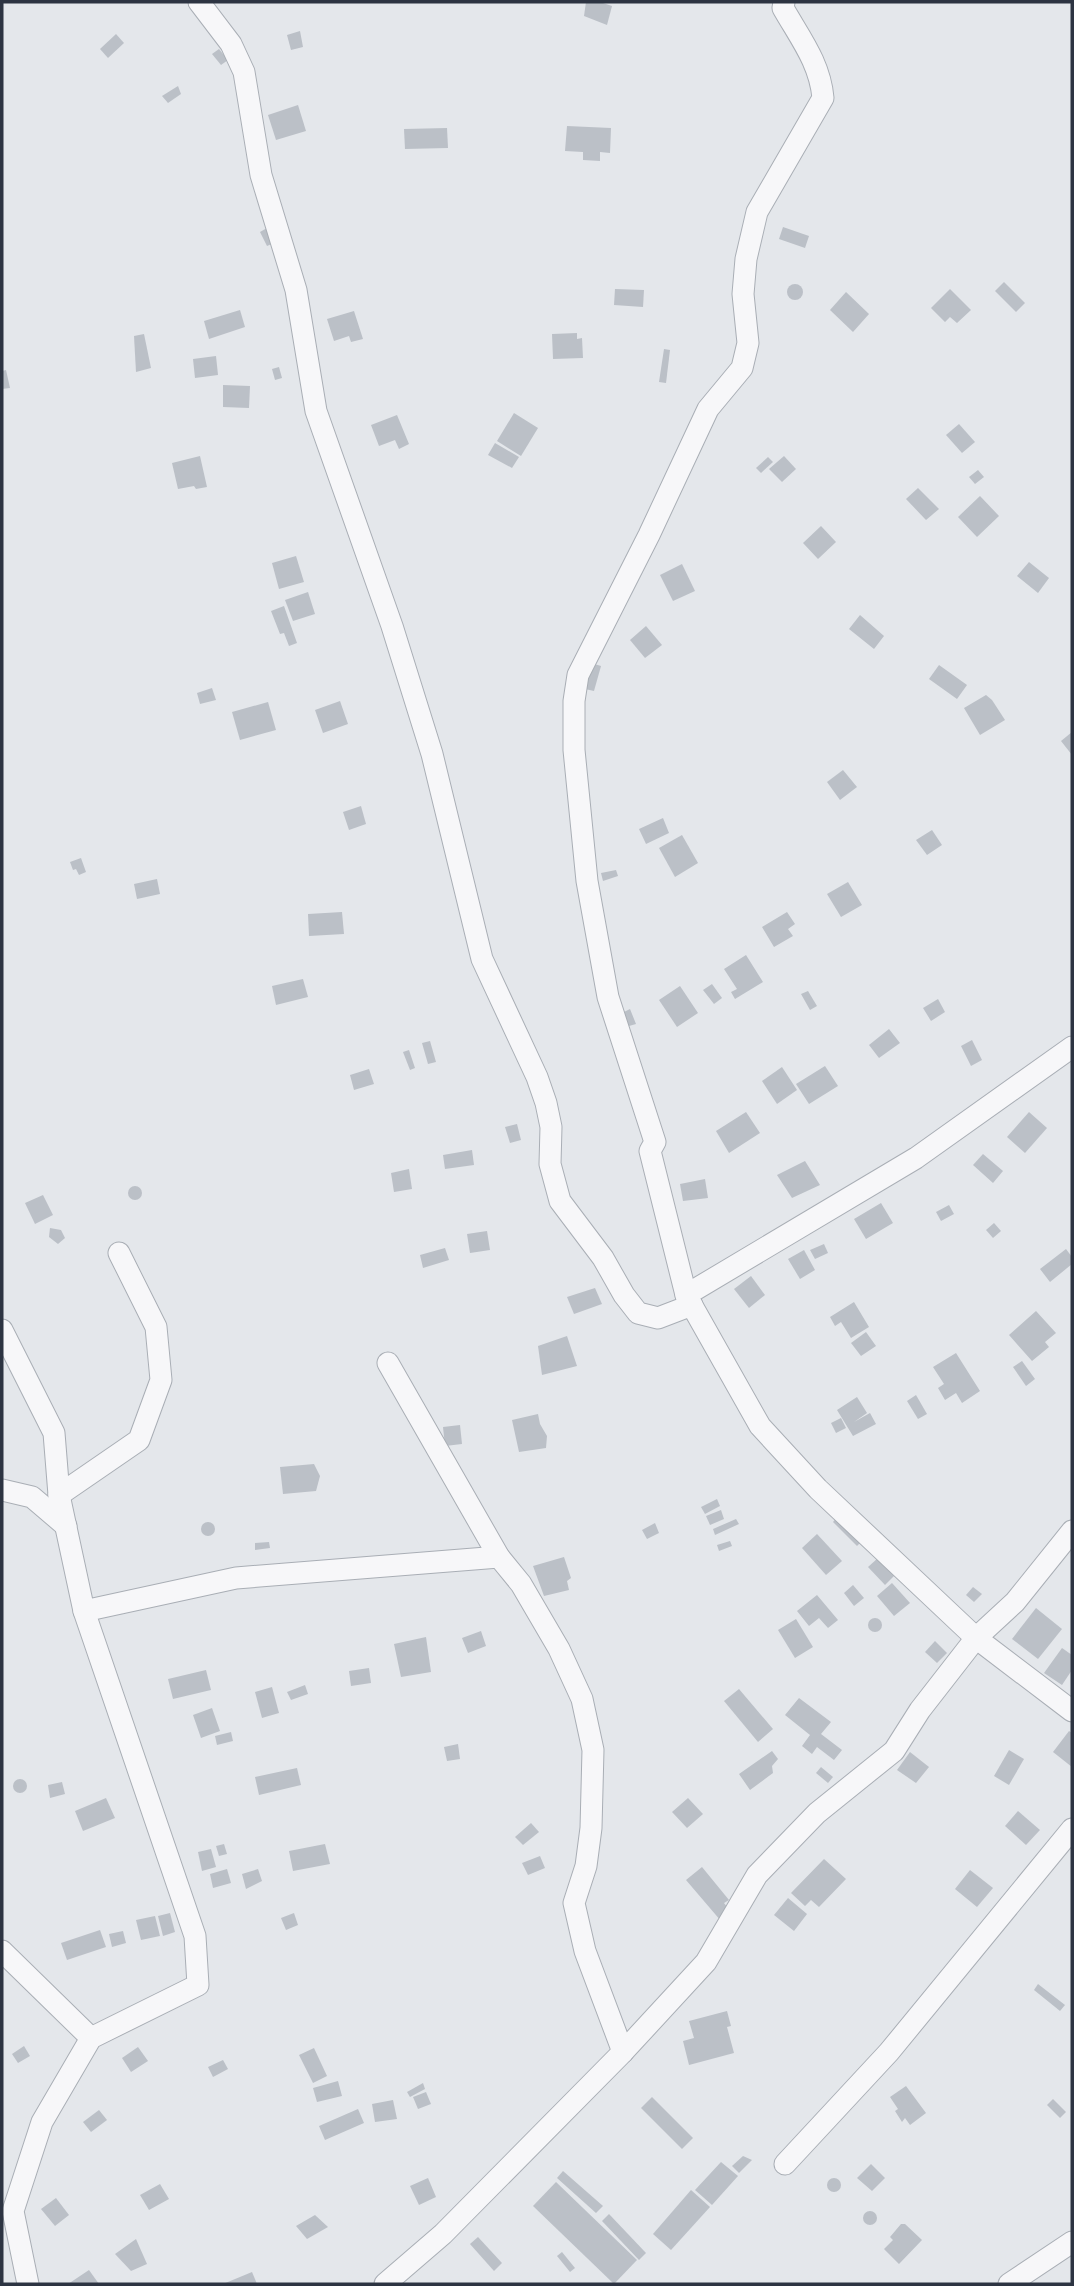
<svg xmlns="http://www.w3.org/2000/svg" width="1074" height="2286" font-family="'Fira Sans',sans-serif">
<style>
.building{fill:#bbc0c7}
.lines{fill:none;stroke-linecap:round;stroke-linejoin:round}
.minor-casing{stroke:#a9aeb5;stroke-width:23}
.minor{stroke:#f7f7f9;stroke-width:21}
</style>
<rect width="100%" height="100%" fill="#e4e7eb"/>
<g class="building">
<polygon points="586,2 600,2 612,6 607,25 584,16"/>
<polygon points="300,31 303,47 291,50 287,35"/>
<polygon points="116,34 124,43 108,58 100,49"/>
<polygon points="219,49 228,60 221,65 212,54"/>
<polygon points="178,86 181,94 168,103 162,96"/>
<polygon points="298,105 306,131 276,140 268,115"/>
<polygon points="567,126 611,128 610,153 600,152 600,161 583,160 583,152 565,151"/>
<polygon points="447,128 448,148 405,149 404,129"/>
<polygon points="783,227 809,236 805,248 779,239"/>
<polygon points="267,228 274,243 267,246 260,232"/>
<polygon points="1004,282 1025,303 1016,312 995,291"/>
<circle cx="795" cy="292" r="8"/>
<polygon points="615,289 644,290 643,307 614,305"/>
<polygon points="950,289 971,310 957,323 950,317 945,322 931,308"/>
<polygon points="846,292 869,314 853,332 830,310"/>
<polygon points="240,310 245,327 209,339 204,321"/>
<polygon points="354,311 363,339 351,342 349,336 334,341 327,319"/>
<polygon points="577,333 577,339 582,338 583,358 553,359 552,334"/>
<polygon points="144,334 151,368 136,372 134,336"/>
<polygon points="664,349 670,350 666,383 659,382"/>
<polygon points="216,356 218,375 195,378 193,359"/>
<polygon points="279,367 282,378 275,380 272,369"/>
<polygon points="6,370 10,388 2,389 2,371"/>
<polygon points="223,385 250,386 249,408 223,407"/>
<polygon points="514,413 538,428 521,456 497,441"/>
<polygon points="397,415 409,444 399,449 395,440 379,446 371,425"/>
<polygon points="959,424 975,442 962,453 946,435"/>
<polygon points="495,443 519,457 512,468 488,455"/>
<polygon points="200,456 207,487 196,489 194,486 178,489 172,463"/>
<polygon points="784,456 796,469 782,482 769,469"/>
<polygon points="768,457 773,462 761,473 756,468"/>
<polygon points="978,470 984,477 975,484 969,477"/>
<polygon points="918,488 939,509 926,520 906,499"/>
<polygon points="980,496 999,516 977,537 958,517"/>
<polygon points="821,526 836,542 818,559 803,543"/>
<polygon points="296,556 304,582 279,589 272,563"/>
<polygon points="1029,562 1049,578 1038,593 1017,576"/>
<polygon points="682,564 695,591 673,601 660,575"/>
<polygon points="308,592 315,614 293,621 285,600"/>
<polygon points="284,606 297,643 289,646 284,633 280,634 271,611"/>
<polygon points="860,615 884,636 874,649 849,629"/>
<polygon points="646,626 662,645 645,658 630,640"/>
<polygon points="591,663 601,666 594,691 585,689"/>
<polygon points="939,665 967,685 957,699 929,679"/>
<polygon points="212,688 216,700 200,704 197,693"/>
<polygon points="986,695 992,700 1005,720 980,735 964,708"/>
<polygon points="340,701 348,724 323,733 315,710"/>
<polygon points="268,702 276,730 240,740 232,712"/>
<polygon points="1072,732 1072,755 1061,741"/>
<polygon points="843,770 857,787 840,800 827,782"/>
<polygon points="361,806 366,824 349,830 343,812"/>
<polygon points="663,818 669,833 646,844 639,829"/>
<polygon points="932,830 942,845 927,855 916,840"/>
<polygon points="682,835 698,863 675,877 659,848"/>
<polygon points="81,858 86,872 79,875 76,869 73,870 70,862"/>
<polygon points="616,870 618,876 603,881 601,873"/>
<polygon points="157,879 160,894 137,899 134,884"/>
<polygon points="848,882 862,905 841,917 827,894"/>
<polygon points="342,912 344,934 309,936 308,914"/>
<polygon points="787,912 795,924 788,929 793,936 774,947 762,927"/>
<polygon points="746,955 763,982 735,999 731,992 737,989 724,969"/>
<polygon points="303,979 308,997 276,1005 272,986"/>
<polygon points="712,984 722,998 714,1004 703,990"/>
<polygon points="680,986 698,1013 677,1027 659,1000"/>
<polygon points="808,991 817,1006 810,1010 801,994"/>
<polygon points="938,999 945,1012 931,1021 923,1008"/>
<polygon points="630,1009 636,1024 629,1026 624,1012"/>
<polygon points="889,1029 900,1043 879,1058 869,1045"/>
<polygon points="972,1040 982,1060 971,1066 961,1046"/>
<polygon points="430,1041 436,1062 428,1064 422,1043"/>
<polygon points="409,1050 415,1068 410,1070 403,1052"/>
<polygon points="825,1066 838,1086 809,1104 796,1084"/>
<polygon points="782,1067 797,1090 777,1104 762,1081"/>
<polygon points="369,1069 374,1084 354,1090 350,1075"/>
<polygon points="746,1112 760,1133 729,1153 716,1131"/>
<polygon points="1029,1112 1047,1128 1025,1153 1007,1137"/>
<polygon points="517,1124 521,1140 510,1143 505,1127"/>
<polygon points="472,1150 474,1165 445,1169 443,1155"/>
<polygon points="983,1154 1003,1171 993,1183 973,1165"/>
<polygon points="805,1161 820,1185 792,1198 777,1175"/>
<polygon points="409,1169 412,1189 394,1192 391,1173"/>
<polygon points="705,1179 708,1198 683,1201 680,1184"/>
<circle cx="135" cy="1193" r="7"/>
<polygon points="43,1195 53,1215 35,1224 25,1203"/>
<polygon points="881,1203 893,1223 866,1239 854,1219"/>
<polygon points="949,1205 954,1214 941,1221 936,1212"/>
<polygon points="994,1223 1001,1231 993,1238 986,1230"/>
<polygon points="50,1228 61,1230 65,1238 58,1244 49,1237"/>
<polygon points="487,1231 490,1250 470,1253 467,1234"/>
<polygon points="824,1244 828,1253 815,1259 810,1250"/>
<polygon points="445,1248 449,1260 423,1268 420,1255"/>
<polygon points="1066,1249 1072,1257 1072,1264 1050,1282 1040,1269"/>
<polygon points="804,1250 815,1270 800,1279 788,1259"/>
<polygon points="751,1276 765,1295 749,1308 734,1289"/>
<polygon points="595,1288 602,1304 574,1314 567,1297"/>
<polygon points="854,1302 869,1327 851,1338 841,1322 835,1326 830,1317"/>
<polygon points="1036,1311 1056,1333 1045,1342 1049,1347 1032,1361 1009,1335"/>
<polygon points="866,1332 876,1346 861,1356 851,1343"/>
<polygon points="567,1336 577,1366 542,1375 538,1346"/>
<polygon points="956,1353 980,1391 962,1403 956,1393 945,1400 938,1388 944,1384 933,1367"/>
<polygon points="1022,1361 1035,1379 1026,1386 1013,1367"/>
<polygon points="916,1395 927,1414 918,1419 907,1401"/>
<polygon points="857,1397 867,1413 854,1422 870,1413 876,1424 853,1436 837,1410"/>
<polygon points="538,1414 540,1424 547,1436 546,1448 519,1452 512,1420"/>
<polygon points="841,1418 846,1428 836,1433 831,1423"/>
<polygon points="460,1425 462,1444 445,1446 443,1427"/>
<polygon points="314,1464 320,1476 316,1491 283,1494 280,1467"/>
<polygon points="717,1499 720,1506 705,1514 701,1507"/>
<polygon points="721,1510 724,1519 710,1525 706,1516"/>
<polygon points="838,1516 863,1540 857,1546 833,1522"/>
<polygon points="736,1519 739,1524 715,1535 713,1529"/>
<circle cx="208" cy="1529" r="7"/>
<polygon points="655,1523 659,1533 647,1539 642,1530"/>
<polygon points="817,1534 842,1561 826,1575 802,1548"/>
<polygon points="730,1541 732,1546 719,1551 717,1545"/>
<polygon points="269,1542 270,1548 255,1550 255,1543"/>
<polygon points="564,1557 571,1578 567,1581 569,1590 544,1596 533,1566"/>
<polygon points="878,1558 894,1576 885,1585 868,1567"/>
<polygon points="892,1583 910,1603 894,1616 877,1596"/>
<polygon points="853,1585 864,1598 854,1606 844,1593"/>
<polygon points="973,1587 982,1594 974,1602 966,1595"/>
<polygon points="817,1595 838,1620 828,1628 819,1618 809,1626 797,1611"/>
<polygon points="1036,1608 1062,1629 1038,1659 1012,1639"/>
<circle cx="875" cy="1625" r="7"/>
<polygon points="796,1619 813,1647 795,1658 778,1630"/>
<polygon points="481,1631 486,1646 468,1653 462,1638"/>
<polygon points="426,1637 431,1672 401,1677 394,1644"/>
<polygon points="935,1641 947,1653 937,1663 925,1652"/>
<polygon points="1062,1648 1072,1655 1072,1670 1062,1685 1044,1673"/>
<polygon points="369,1668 371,1683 351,1686 349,1671"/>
<polygon points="206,1670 211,1690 173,1699 168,1679"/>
<polygon points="305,1685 308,1694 291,1700 287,1692"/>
<polygon points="272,1687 279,1713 262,1718 255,1692"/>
<polygon points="739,1689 773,1729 758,1742 724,1701"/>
<polygon points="799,1698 831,1722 821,1734 842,1750 834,1760 817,1747 812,1754 802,1746 810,1735 785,1715"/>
<polygon points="212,1708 220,1731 201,1738 193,1715"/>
<polygon points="1069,1731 1072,1733 1072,1767 1053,1752"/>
<polygon points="231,1732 233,1741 217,1745 215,1736"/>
<polygon points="458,1744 460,1759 447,1761 444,1747"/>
<polygon points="1009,1750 1024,1759 1009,1785 994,1776"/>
<polygon points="772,1751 778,1759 772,1766 773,1773 750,1790 739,1774"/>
<polygon points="910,1752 929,1767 916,1783 897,1770"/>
<polygon points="821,1767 833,1777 828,1783 816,1773"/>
<polygon points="297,1768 301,1785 259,1795 255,1777"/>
<circle cx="20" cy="1786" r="7"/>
<polygon points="62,1782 65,1794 50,1798 48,1785"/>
<polygon points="106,1798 115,1818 83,1831 75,1811"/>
<polygon points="688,1798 703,1814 687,1828 672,1812"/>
<polygon points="1018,1811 1040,1830 1026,1845 1005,1826"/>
<polygon points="531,1823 539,1832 523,1845 515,1837"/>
<polygon points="224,1844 227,1854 219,1856 216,1846"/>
<polygon points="325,1844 330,1864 293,1871 289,1851"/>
<polygon points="211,1849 216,1867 202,1871 198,1852"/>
<polygon points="540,1856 545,1868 528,1875 522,1863"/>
<polygon points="824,1859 846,1879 819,1907 811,1900 805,1906 791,1893"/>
<polygon points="702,1867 729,1900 724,1903 731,1912 721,1921 686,1880"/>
<polygon points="227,1869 231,1883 213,1888 210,1874"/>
<polygon points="258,1869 262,1881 246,1889 242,1874"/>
<polygon points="970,1870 993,1888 977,1907 955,1889"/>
<polygon points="788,1898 807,1914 794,1931 774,1915"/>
<polygon points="170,1913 175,1932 163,1936 158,1916"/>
<polygon points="294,1913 298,1925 286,1930 281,1918"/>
<polygon points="155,1916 160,1936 141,1940 136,1920"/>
<polygon points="100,1930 106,1947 67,1960 61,1943"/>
<polygon points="123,1931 126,1943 112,1947 109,1934"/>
<polygon points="1038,1984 1065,2005 1060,2011 1034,1990"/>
<polygon points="727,2011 731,2026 727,2027 734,2053 689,2065 683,2041 694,2038 689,2021"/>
<polygon points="24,2046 30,2056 18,2063 12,2054"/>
<polygon points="138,2047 148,2061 131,2072 122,2058"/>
<polygon points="314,2048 327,2076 313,2083 299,2055"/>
<polygon points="223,2060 228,2069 213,2077 208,2067"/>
<polygon points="338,2081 342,2096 317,2102 313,2088"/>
<polygon points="423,2083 425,2089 410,2097 407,2092"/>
<polygon points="906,2086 926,2113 910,2125 905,2118 902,2122 895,2111 898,2109 890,2097"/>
<polygon points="426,2092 431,2104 418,2109 413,2097"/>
<polygon points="652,2097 693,2138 682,2149 641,2108"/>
<polygon points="1053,2099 1066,2112 1060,2118 1047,2105"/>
<polygon points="393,2100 397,2119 375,2122 372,2104"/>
<polygon points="358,2109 364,2123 325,2140 319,2126"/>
<polygon points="99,2110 107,2120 91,2132 83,2122"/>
<polygon points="743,2156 752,2160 739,2173 732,2166"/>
<polygon points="721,2162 738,2176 712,2205 695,2190"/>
<polygon points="871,2164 885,2178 872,2191 857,2178"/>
<polygon points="563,2171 603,2206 596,2213 557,2178"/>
<circle cx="834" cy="2185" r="7"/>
<polygon points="428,2178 436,2197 419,2205 410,2186"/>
<polygon points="556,2182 637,2260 614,2284 533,2206"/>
<polygon points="160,2184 169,2199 149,2210 140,2195"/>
<polygon points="691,2190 710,2207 671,2250 653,2234"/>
<polygon points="56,2198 69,2215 55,2226 41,2209"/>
<circle cx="870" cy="2218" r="7"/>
<polygon points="609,2214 646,2253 639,2260 602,2221"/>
<polygon points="315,2215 328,2227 307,2239 296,2226"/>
<polygon points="901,2224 905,2224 922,2240 899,2264 884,2249 893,2240 890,2237"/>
<polygon points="478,2237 502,2263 494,2271 470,2244"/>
<polygon points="136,2239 147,2264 131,2271 115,2254"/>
<polygon points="562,2252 575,2268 570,2272 557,2256"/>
<polygon points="89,2270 99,2284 68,2284"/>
<polygon points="252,2272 257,2284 223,2284"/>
</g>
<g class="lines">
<defs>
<g id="minor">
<polyline points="199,2 231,44 244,72 261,175 296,290 316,411 392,626 432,754 482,959 537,1077 546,1103 551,1127 550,1164 560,1201 603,1258 624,1295 638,1313 658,1318 692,1305"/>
<path d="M784,2l-1,6c17,30 37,55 40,90l-66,114 -11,47 -3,35 5,49 -6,25 -34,41 -59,126 -71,140 -4,26v49l13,131 21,116 47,145 -5,9 36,144 74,131 58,63 158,149 96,73"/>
<polyline points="686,1295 916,1158 1072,1047"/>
<polyline points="2,1330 54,1433 59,1495 84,1611 195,1936 198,1985 91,2038 42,2122 13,2211 28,2284"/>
<polyline points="388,1363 499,1557 521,1584 559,1649 582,1699 593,1750 591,1828 586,1866 574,1903 585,1951 623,2052"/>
<polyline points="2,1490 32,1497 66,1526"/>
<polyline points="59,1495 139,1440 161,1380 156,1327 119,1253"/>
<polyline points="84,1611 236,1578 499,1557"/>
<polyline points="2,1951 91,2038"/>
<polyline points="785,2164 889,2052 1072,1829"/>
<polyline points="385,2284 443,2234 623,2052 706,1962 757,1875 817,1813 894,1751 920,1710 976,1638 1015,1602 1072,1531"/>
<polyline points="1009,2284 1072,2242"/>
</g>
</defs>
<use href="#minor" class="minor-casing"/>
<use href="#minor" class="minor"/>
</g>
<rect width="1074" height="2286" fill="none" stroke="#2d3442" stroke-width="7"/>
</svg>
